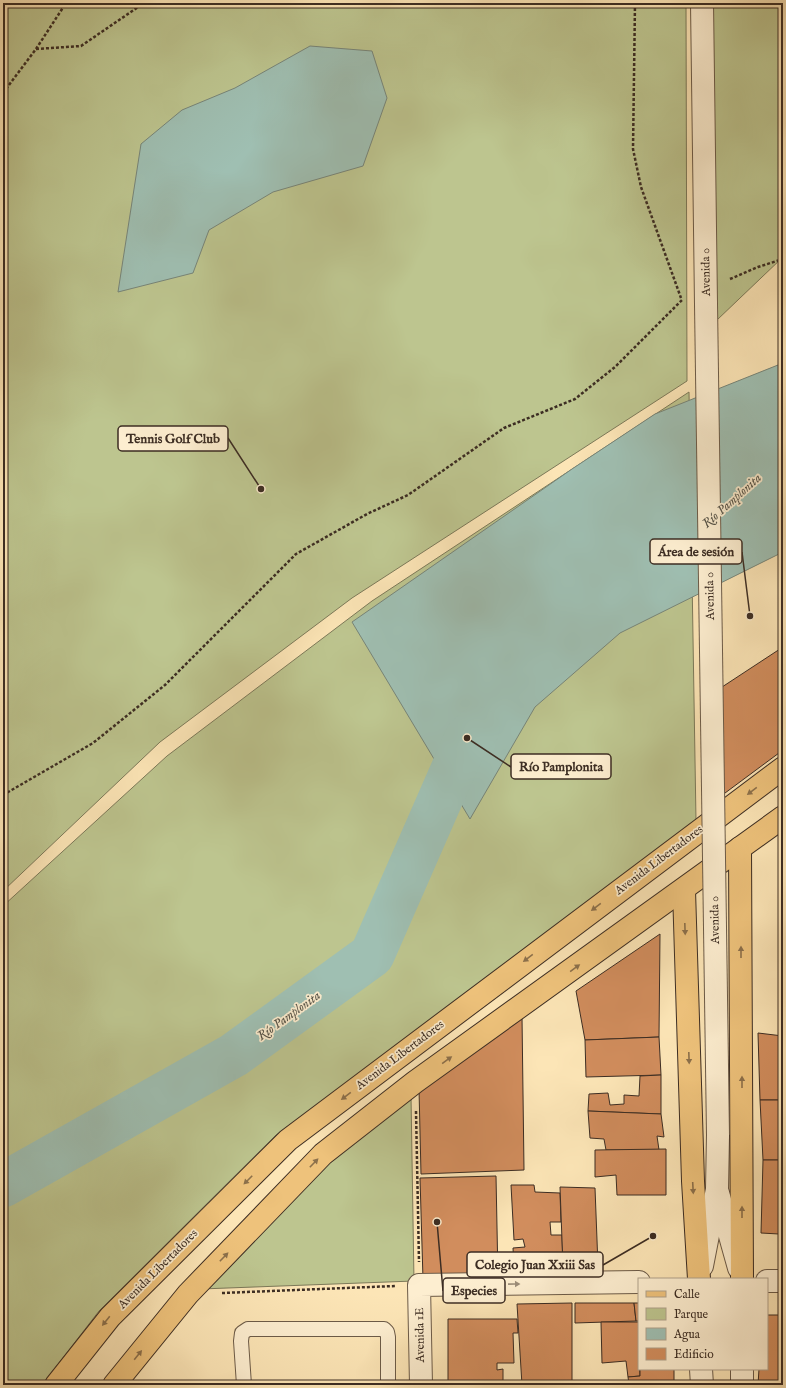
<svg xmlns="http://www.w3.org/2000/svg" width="786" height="1388" font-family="'IM FELL English',serif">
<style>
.green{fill:#bdc58f;stroke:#7c7959}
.water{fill:#9fbfb2;stroke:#778579}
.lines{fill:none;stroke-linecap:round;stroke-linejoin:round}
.river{stroke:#9fbfb2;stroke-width:45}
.building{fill:#d18d5d;stroke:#3c2d23}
.service-casing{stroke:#6c5b48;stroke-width:16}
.minor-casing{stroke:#6c5b48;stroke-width:24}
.tertiary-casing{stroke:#6c5b48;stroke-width:24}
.primary-casing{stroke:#3c2d23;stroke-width:24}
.path{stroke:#3c2d23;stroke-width:2.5;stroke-dasharray:3 2;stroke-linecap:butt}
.service{stroke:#fdeed0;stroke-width:14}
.minor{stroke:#fdeed0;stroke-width:22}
.tertiary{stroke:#fdeed0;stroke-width:22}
.primary{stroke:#eec27b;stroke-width:22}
.tertiary-bridge-casing{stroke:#6c5b48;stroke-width:24;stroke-linecap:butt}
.tertiary-bridge{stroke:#fdeed0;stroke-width:22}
.oneway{fill:#8c704b}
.oneway2{fill:#9c8e7a}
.labels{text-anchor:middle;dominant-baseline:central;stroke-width:3.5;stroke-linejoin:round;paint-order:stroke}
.street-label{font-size:12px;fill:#3c2d23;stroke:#fdeed0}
.water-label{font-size:13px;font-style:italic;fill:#555247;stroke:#fdeed0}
.leader{fill:none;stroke:#3c2d23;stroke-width:1.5}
.callout-dot{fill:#3c2d23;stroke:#fdeed0;stroke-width:1.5}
.callout{fill:#fdeed0;stroke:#3c2d23;stroke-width:1.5}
.callout-label{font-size:13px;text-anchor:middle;font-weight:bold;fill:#3c2d23}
</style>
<rect width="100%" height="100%" fill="#fce5b6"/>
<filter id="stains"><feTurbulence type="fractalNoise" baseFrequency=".005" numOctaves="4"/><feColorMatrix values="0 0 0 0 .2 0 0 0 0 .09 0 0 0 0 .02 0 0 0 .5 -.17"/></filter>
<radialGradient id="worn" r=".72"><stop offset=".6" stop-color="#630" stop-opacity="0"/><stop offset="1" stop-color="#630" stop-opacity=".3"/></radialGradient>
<g class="green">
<polygon points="3,3 686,3 687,381 352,598 160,742 3,891"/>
<polygon points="713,3 783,3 783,257 717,320 715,249"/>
<polygon points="689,392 696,821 441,1014 276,1135 99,1311 42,1385 3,1385 3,906 167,756 372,601"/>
<polygon points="411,1096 414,1281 201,1289 327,1159"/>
</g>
<g class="water">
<polygon points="310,46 372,51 387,98 363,166 273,192 209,230 193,273 118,292 141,144 182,110 235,88"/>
<polygon points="783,363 783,552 620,633 535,707 470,819 352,622 572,469 655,414"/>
</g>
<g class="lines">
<polyline class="river" points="3,1185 234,1055 372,955 467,738 477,729"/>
</g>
<g class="building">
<polygon points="783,647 783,750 721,796 719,689"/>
<polygon points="660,934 659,1037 585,1040 576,991"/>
<polygon points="522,1017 524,1170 421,1174 419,1089"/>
<polygon points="758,1033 783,1036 783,1100 760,1100"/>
<polygon points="659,1037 661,1075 586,1077 585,1040"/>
<polygon points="661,1075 661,1114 588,1111 589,1094 608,1093 610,1105 624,1104 624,1095 639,1096 640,1076"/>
<polygon points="760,1100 783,1100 783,1160 763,1160"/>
<polygon points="588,1111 661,1114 664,1137 657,1136 659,1150 606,1150 604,1139 590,1138"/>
<polygon points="666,1149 666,1195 617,1195 616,1175 595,1177 595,1150"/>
<polygon points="763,1160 783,1160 783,1258 781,1258 779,1234 761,1233"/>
<polygon points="496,1176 498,1278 423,1279 420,1178"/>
<polygon points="511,1185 534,1185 535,1192 560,1193 561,1222 550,1222 551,1235 562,1235 563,1267 514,1268 513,1248 525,1247 523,1239 514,1240"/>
<polygon points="560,1187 595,1188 598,1266 563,1267"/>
<polygon points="572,1303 572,1385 522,1385 517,1304"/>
<polygon points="575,1303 634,1303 636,1321 575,1323"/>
<polygon points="634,1303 639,1303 639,1321 636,1321"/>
<polygon points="767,1315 783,1315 783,1385 758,1385 759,1369 767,1369"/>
<polygon points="448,1319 517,1319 518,1333 513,1333 514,1363 497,1363 497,1370 503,1369 503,1385 448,1385"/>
<polygon points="601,1322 639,1322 640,1376 628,1377 626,1361 602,1363"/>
<polygon points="640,1369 674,1369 674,1385 618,1385 629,1384 628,1377 640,1376"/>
</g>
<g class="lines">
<defs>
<polyline id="service" points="244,1385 241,1341 242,1333 248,1329 384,1329 387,1332 388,1337 388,1385"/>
<g id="minor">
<polyline points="767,1281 783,1281"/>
<polyline points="421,1385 419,1285 639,1282"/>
</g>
<g id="tertiary">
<polyline points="702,3 706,304"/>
<polyline points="718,1193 739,1268"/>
<polyline points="702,1266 717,1189 718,1135"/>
<polyline points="701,1369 702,1385"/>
<polyline points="742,1385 742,1369"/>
</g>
<g id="primary">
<polyline points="740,848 742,1279"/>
<polyline points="684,890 693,1181 699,1279"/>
<polyline points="56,1385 110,1317 288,1140 783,768"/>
<polyline points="114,1385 188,1294 323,1154 415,1082 783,817"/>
</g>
</defs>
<use href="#service" class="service-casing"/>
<use href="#minor" class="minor-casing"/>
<use href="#tertiary" class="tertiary-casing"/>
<use href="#primary" class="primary-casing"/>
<g class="path">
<polyline points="635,3 633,149 641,187 681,298"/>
<polyline points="36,49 66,3"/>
<polyline points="3,93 36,49 81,46 144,3"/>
<polyline points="730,279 758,267 783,259"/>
<polyline points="3,795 93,743 165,685 296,554 367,514 408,495 504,428 575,399 615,367 682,300"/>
<polyline points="416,1111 419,1262"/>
<polyline points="222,1293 395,1286"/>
</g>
<use href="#service" class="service"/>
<use href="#minor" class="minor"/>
<use href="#tertiary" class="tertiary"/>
<use href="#primary" class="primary"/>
<defs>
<polyline id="tertiary-bridge" points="706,304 718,1135"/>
</defs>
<use href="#tertiary-bridge" class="tertiary-bridge-casing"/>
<use href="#tertiary-bridge" class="tertiary-bridge"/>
</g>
<defs><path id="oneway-solid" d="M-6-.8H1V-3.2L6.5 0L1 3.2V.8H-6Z"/></defs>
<g class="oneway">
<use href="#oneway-solid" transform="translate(752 791) rotate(143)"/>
<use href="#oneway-solid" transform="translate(596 907) rotate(143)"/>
<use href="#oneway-solid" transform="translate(685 929) rotate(88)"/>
<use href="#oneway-solid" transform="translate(741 952) rotate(-90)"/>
<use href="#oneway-solid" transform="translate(528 958) rotate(143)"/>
<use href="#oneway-solid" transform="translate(575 968) rotate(-36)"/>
<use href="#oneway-solid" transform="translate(689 1058) rotate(88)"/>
<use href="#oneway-solid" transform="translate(447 1060) rotate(-36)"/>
<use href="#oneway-solid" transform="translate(742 1082) rotate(-90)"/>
<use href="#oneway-solid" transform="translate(346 1096) rotate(143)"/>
<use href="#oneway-solid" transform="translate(314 1163) rotate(-46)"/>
<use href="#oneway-solid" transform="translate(248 1180) rotate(135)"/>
<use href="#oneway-solid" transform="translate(693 1188) rotate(87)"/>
<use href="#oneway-solid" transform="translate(742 1212) rotate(-90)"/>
<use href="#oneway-solid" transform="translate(224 1257) rotate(-46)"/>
<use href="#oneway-solid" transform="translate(106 1321) rotate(129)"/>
<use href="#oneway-solid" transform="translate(138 1355) rotate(-51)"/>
</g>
<use class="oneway2" href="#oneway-solid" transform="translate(514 1284) rotate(-1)"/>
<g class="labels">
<g class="street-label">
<text transform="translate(706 272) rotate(-91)">Avenida 0</text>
<text transform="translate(710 596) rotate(-91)">Avenida 0</text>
<text transform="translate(659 860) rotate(-37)">Avenida Libertadores</text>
<text transform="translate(715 920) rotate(-91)">Avenida 0</text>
<text transform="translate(400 1055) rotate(-37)">Avenida Libertadores</text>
<text transform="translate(158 1269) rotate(-45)">Avenida Libertadores</text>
<text transform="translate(420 1335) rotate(-91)">Avenida 1E</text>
</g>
<g class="water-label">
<text transform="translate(732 501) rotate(-42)">Río Pamplonita</text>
<text transform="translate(289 1016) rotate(-36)">Río Pamplonita</text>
</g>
</g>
<path class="leader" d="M261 489L228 438M750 616L742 552M467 738L511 767M653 1236L603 1265M437 1222L443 1291"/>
<g class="callout-dot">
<circle cx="261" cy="489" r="4"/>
<circle cx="750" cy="616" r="4"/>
<circle cx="467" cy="738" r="4"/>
<circle cx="653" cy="1236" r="4"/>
<circle cx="437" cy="1222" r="4"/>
</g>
<g class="callout">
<rect x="118" y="426" width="110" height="25" rx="4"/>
<rect x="650" y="539" width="92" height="25" rx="4"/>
<rect x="511" y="754" width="100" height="25" rx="4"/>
<rect x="467" y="1252" width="136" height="25" rx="4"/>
<rect x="443" y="1278" width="62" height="25" rx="4"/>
</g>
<g class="callout-label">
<text x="173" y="443">Tennis Golf Club</text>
<text x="696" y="556">Área de sesión</text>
<text x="561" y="771">Río Pamplonita</text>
<text x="535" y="1269">Colegio Juan Xxiii Sas</text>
<text x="474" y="1295">Especies</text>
</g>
<rect width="786" height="1388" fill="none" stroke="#fce5b6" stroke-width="16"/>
<rect x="4" y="4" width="778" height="1380" fill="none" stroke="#3c2d23" stroke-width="2"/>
<rect x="8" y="8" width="770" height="1372" fill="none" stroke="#3c2d23"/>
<rect x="638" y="1278" width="130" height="92" fill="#fdeed0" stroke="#b0a18b"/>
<rect x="646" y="1291" width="20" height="6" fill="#eec27b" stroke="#b0a18b"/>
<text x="674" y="1298" font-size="12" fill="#3c2d23">Calle</text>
<rect x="646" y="1308" width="20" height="12" fill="#bdc58f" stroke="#b0a18b"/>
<text x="674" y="1318" font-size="12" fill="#3c2d23">Parque</text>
<rect x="646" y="1328" width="20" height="12" fill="#9fbfb2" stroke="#b0a18b"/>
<text x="674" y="1338" font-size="12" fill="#3c2d23">Agua</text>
<rect x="646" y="1348" width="20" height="12" fill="#d18d5d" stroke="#b0a18b"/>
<text x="674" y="1358" font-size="12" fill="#3c2d23">Edificio</text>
<rect width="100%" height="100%" filter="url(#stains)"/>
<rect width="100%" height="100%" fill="url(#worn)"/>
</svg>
